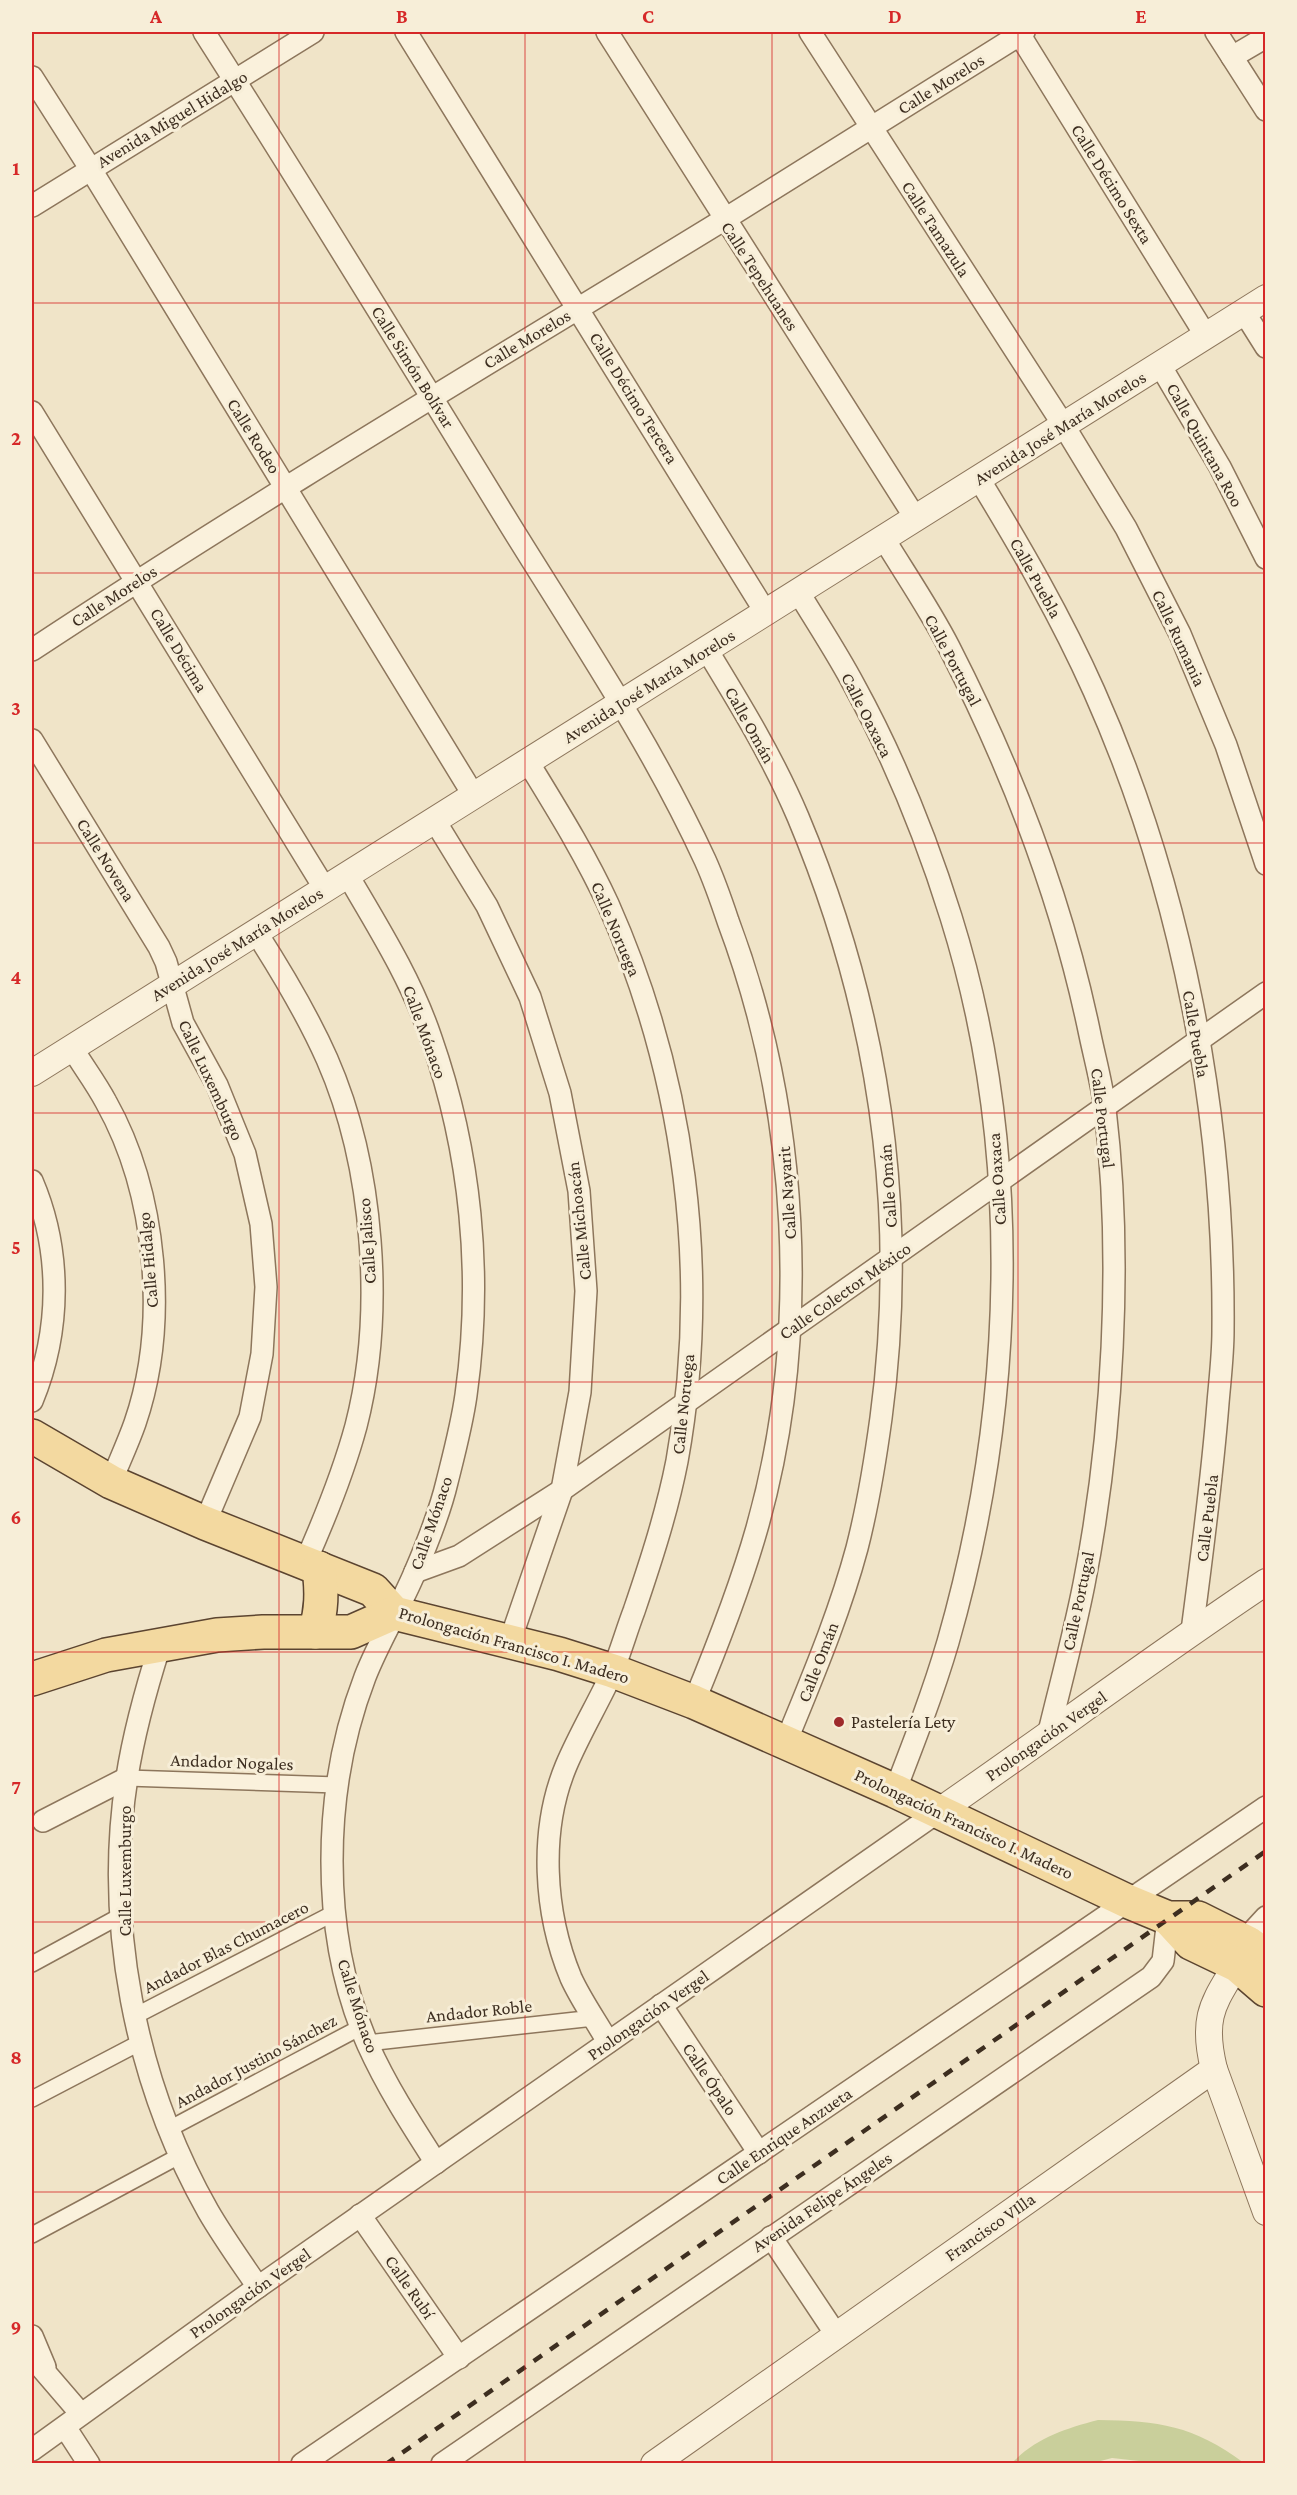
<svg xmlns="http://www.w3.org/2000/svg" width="1297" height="2495" font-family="'Crimson Pro',serif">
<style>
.green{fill:#c9cf9b}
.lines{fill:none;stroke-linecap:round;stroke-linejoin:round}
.pedestrian-casing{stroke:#8d765c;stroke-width:18}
.minor-casing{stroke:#8d765c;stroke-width:24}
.tertiary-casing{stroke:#8d765c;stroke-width:28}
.primary-casing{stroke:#5b4430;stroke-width:36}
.pedestrian{stroke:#faf1dc;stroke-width:15}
.minor{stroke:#faf1dc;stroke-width:21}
.tertiary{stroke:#faf1dc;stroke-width:26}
.primary{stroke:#f3d9a0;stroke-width:33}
.rail{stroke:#3d2e20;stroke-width:4.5;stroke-dasharray:10 10;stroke-linecap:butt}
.grid{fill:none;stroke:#d62828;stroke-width:1.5;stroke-opacity:0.55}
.poi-dot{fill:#9e2a2b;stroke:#f7eed8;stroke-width:2}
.labels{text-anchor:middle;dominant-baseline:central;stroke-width:6;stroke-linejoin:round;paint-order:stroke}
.street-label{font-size:18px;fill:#3d2e20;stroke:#f7eed8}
.poi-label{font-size:18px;fill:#3d2e20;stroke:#f7eed8;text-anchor:start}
.neatline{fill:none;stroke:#d62828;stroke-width:2}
.grid-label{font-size:20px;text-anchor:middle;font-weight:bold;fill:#d62828}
</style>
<rect width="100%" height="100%" fill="#f0e4c8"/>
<path class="green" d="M1098,2420c61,1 95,5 146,43l-78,1 -54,-6 -23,6 -77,-1c24,-25 52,-34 86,-43z"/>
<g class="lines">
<defs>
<g id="pedestrian">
<polyline points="127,1778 337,1785"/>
<polyline points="32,1964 122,1915"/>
<polyline points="135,2016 334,1913"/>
<polyline points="367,2043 594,2018"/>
<polyline points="32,2099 141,2042"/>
<polyline points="169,2129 361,2027"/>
<polyline points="32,2235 181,2155"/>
</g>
<g id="minor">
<path d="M204,32c104,163 205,328 306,493 68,110 141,218 195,335 9,20 16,40 23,61 71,189 84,412 29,607 -17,60 -39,116 -63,174"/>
<polyline points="406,32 766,613"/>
<polyline points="607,32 916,519"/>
<polyline points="810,32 1064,426 1126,528 1180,634 1226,745 1266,864"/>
<polyline points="1018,32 1206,336"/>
<polyline points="1216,32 1266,110"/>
<polyline points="1232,57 1266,37"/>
<polyline points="32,77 90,168 474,796"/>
<polyline points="32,206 313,32"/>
<polyline points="1244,312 1266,347"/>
<polyline points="1160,365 1220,467 1266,558"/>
<polyline points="32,412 325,889"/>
<path d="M979,479c42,69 82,138 115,212 88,197 131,425 129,640 0,24 -3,48 -5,72 -6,77 -16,152 -26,228"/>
<path d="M884,539c22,36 46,71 65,108 63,123 113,252 141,388 5,24 12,49 15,74 18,149 8,327 -21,475 -10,51 -24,102 -36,152"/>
<path d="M799,593c18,30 38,60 55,92 40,73 72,152 97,232 73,233 64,491 -3,725 -15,51 -34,100 -53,149"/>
<path d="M32,650c227,-150 461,-289 693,-431 100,-62 199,-125 299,-187"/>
<path d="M707,650c33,54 66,108 91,167 81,193 111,393 83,601 -6,44 -13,87 -24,130 -18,67 -45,130 -71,194"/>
<polyline points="32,740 159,947 166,962 183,1023 217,1085 245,1154 261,1224 266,1287 262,1354 250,1417 205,1523"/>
<path d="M528,762c28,46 57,92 80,142 77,173 103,370 69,557 -10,51 -26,100 -43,150 -8,21 -14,43 -23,64 -14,30 -32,60 -45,91 -27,65 -22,147 5,212 10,22 25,43 37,64"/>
<polyline points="435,821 487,906 530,997 560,1093 579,1191 586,1291 580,1392 562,1490 510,1641"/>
<path d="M347,874c31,53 64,105 84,164 40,114 52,237 35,357 -4,29 -12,59 -19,87 -7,30 -20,62 -32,90 -15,36 -36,69 -50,105 -43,112 -46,256 3,368 19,42 43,79 68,118"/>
<path d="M256,932c27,42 51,82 71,127 47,107 58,255 29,367 -13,48 -31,92 -51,137"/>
<path d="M72,1048c11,18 24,35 34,54 51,91 63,222 29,321 -7,20 -16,39 -24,59"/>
<path d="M32,1181c30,70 29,150 0,220"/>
<polyline points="415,1572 459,1556 562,1490 1266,993"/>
<path d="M160,1645c-14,44 -26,87 -33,132 -23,146 8,305 81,434 15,26 33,51 50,76"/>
<polyline points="43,1821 127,1778"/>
<polyline points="1248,1943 1254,1930 1266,1917"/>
<polyline points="661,2005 759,2153"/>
<polyline points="360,2215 459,2358"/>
<polyline points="771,2237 837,2336"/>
<polyline points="32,2336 45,2367"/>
<polyline points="32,2357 81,2414"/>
<polyline points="65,2427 89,2464"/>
<polyline points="32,2450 258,2287 938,1812"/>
<polyline points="302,2464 1266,1807"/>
<polyline points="442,2464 1151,1977 1163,1961 1168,1918"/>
</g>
<g id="tertiary">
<polyline points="32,1073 1266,298"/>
<path d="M938,1812c110,-76 217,-156 328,-230"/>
<path d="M1245,1949c-26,50 -46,59 -31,120l52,143"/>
<polyline points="654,2464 1214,2069"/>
</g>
<g id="primary">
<polyline points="32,1436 111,1482 205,1523 373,1590 394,1613 559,1654 613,1671 694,1702 895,1791 1127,1901 1168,1918 1198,1918 1248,1943 1266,1956"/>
<path d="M315,1632c7,-22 7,-40 4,-64"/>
<polyline points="32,1679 106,1655 217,1635 263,1632 351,1632 394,1613"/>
<polyline points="1168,1918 1191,1943 1237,1965 1266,1990"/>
</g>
</defs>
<use href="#pedestrian" class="pedestrian-casing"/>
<use href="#minor" class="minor-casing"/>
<use href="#tertiary" class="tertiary-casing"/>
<use href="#primary" class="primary-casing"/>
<use href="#pedestrian" class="pedestrian"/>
<use href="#minor" class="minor"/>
<use href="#tertiary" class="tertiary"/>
<use href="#primary" class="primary"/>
<polyline class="rail" points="386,2464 1266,1851"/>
</g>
<path class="grid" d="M279,32v2432M525,32v2432M772,32v2432M1018,32v2432M32,303h1234M32,573h1234M32,843h1234M32,1113h1234M32,1382h1234M32,1652h1234M32,1922h1234M32,2192h1234"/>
<circle class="poi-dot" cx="839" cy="1722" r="6"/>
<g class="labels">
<g class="street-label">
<text transform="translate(941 84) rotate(-32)">Calle Morelos</text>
<text transform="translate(172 119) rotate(-31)">Avenida Miguel Hidalgo</text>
<text transform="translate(1112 184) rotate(58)">Calle Décimo Sexta</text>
<text transform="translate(936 229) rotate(57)">Calle Tamazula</text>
<text transform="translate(760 276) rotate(57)">Calle Tepehuanes</text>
<text transform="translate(527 339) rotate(-31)">Calle Morelos</text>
<text transform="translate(413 367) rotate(58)">Calle Simón Bolívar</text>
<text transform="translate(634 398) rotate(58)">Calle Décimo Tercera</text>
<text transform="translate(1060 428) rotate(-32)">Avenida José María Morelos</text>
<text transform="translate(254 436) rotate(58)">Calle Rodeo</text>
<text transform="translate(1205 445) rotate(61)">Calle Quintana Roo</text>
<text transform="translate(1036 578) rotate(61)">Calle Puebla</text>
<text transform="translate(114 596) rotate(-33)">Calle Morelos</text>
<text transform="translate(1179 638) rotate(65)">Calle Rumania</text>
<text transform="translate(179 650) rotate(59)">Calle Décima</text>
<text transform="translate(953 660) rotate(62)">Calle Portugal</text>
<text transform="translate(649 686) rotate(-32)">Avenida José María Morelos</text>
<text transform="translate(867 715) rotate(63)">Calle Oaxaca</text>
<text transform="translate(750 725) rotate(61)">Calle Omán</text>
<text transform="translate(106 860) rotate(58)">Calle Novena</text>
<text transform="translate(616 929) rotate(67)">Calle Noruega</text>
<text transform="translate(237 944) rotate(-32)">Avenida José María Morelos</text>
<text transform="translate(425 1032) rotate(70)">Calle Mónaco</text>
<text transform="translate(1196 1034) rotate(80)">Calle Puebla</text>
<text transform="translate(211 1080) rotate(65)">Calle Luxemburgo</text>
<text transform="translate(1103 1118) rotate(83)">Calle Portugal</text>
<text transform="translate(997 1179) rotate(-94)">Calle Oaxaca</text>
<text transform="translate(888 1186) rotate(-94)">Calle Omán</text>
<text transform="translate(787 1193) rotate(-94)">Calle Nayarit</text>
<text transform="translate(579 1221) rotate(-96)">Calle Michoacán</text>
<text transform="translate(367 1241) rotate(-94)">Calle Jalisco</text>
<text transform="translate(148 1260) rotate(-95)">Calle Hidalgo</text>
<text transform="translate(845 1291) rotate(-35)">Calle Colector México</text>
<text transform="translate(683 1404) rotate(-84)">Calle Noruega</text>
<text transform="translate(1207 1518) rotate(-83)">Calle Puebla</text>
<text transform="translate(431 1523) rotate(-71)">Calle Mónaco</text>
<text transform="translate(1078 1601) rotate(-78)">Calle Portugal</text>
<text transform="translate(514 1645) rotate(16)">Prolongación Francisco I. Madero</text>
<text transform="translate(818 1662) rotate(-69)">Calle Omán</text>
<text transform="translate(1046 1736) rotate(-35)">Prolongación Vergel</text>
<text transform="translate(232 1762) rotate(2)">Andador Nogales</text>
<text transform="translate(964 1824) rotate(25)">Prolongación Francisco I. Madero</text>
<text transform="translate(125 1871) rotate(-90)">Calle Luxemburgo</text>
<text transform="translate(226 1947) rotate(-27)">Andador Blas Chumacero</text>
<text transform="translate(358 2006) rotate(72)">Calle Mónaco</text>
<text transform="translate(479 2011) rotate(-6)">Andador Roble</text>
<text transform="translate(648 2015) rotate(-35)">Prolongación Vergel</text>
<text transform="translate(256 2061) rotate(-28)">Andador Justino Sánchez</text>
<text transform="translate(710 2079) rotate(56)">Calle Ópalo</text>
<text transform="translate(784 2136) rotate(-34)">Calle Enrique Anzueta</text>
<text transform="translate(822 2202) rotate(-34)">Avenida Felipe Ángeles</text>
<text transform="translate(990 2227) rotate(-35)">Francisco VIlla</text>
<text transform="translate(410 2287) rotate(55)">Calle Rubí</text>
<text transform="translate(250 2293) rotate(-35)">Prolongación Vergel</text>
</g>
<g class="poi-label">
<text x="851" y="1722">Pastelería Lety</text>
</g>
</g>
<rect width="1297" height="2495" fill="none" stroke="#f7eed8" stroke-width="66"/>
<rect x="33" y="33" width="1231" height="2429" class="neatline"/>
<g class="grid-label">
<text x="156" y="23">A</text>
<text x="402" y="23">B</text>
<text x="648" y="23">C</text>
<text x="895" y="23">D</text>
<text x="1141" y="23">E</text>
<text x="16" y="175">1</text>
<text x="16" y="445">2</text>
<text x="16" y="715">3</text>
<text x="16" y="984">4</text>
<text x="16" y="1254">5</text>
<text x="16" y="1524">6</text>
<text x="16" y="1794">7</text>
<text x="16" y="2064">8</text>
<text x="16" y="2334">9</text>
</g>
</svg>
